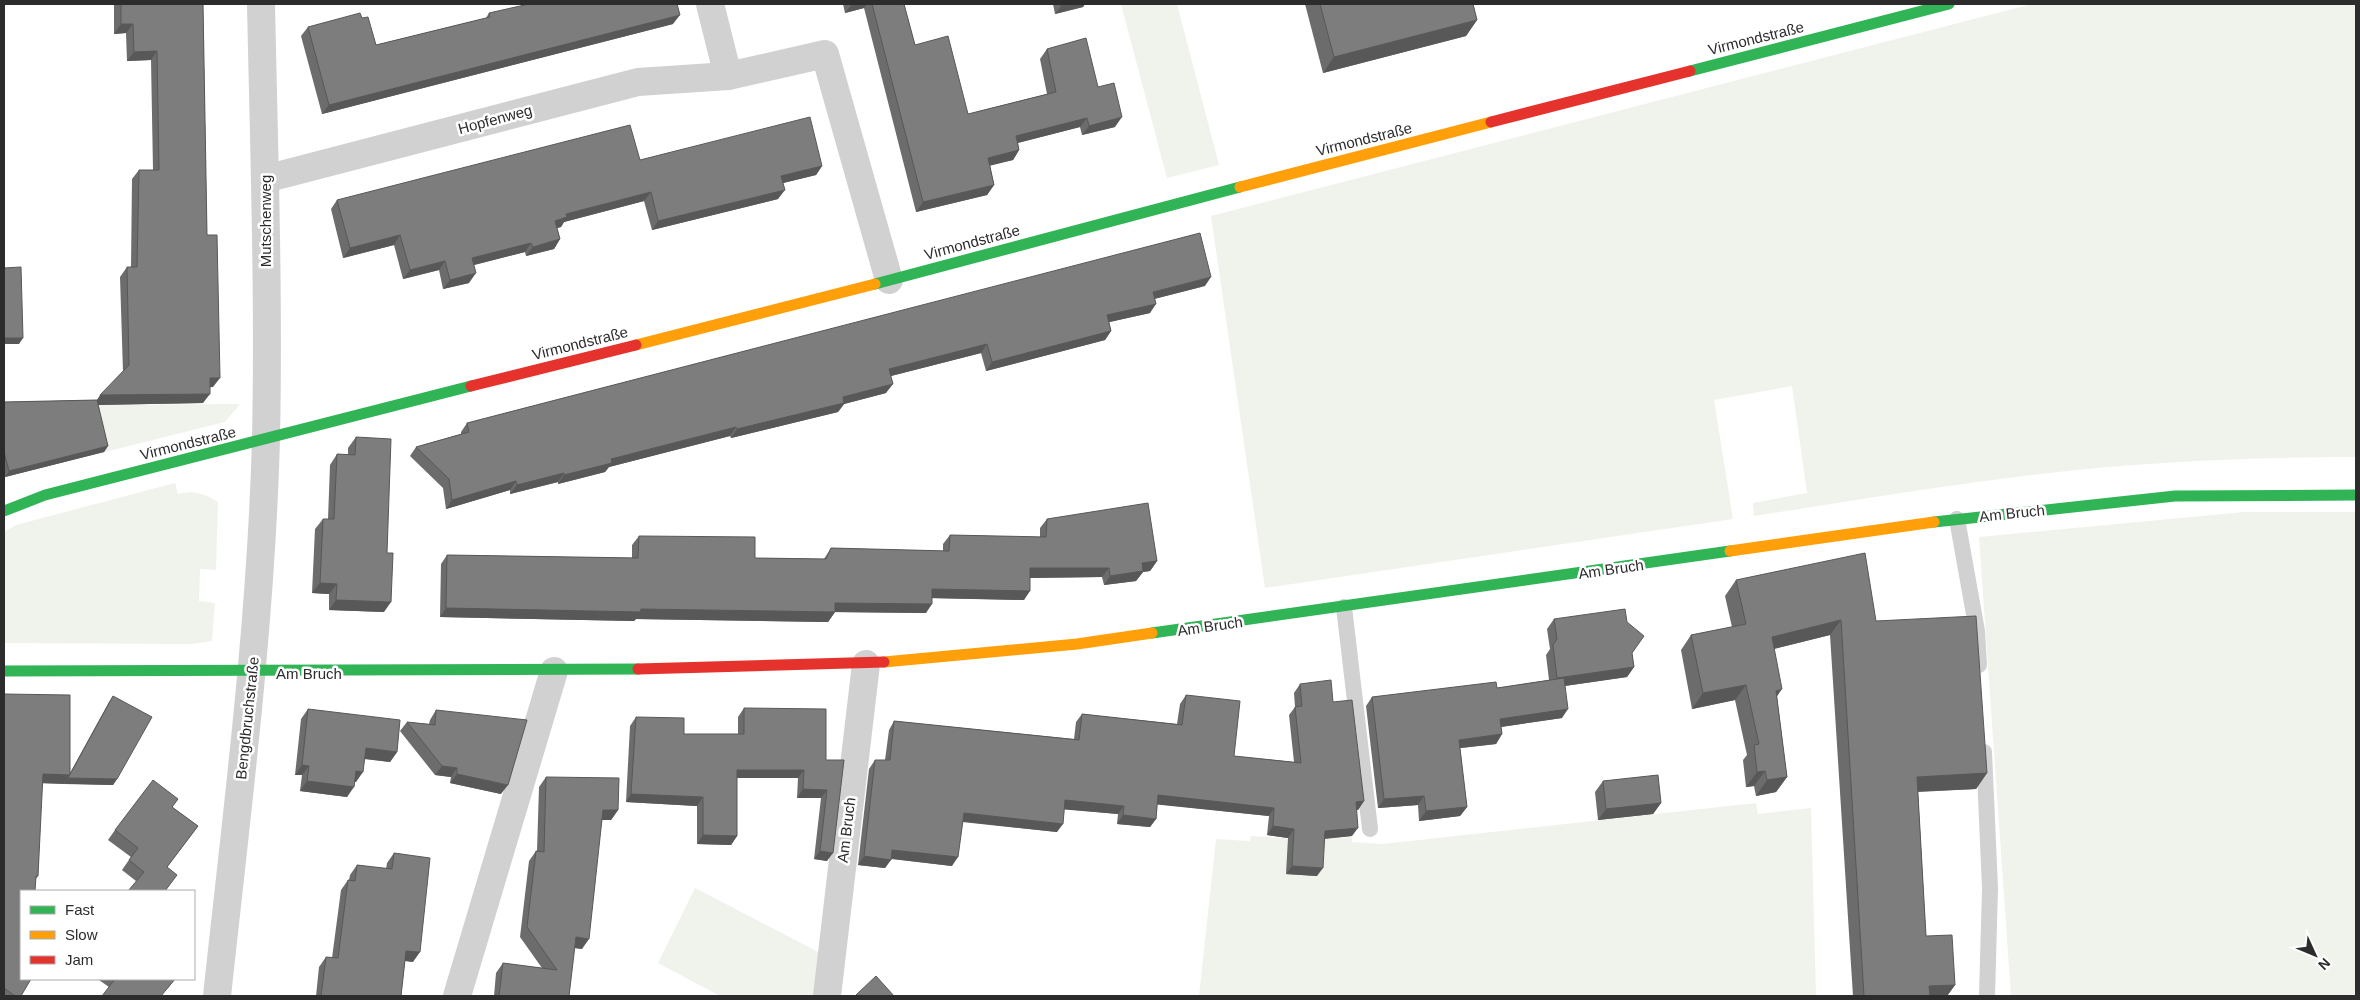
<svg xmlns="http://www.w3.org/2000/svg" width="2360" height="1000" font-family="Helvetica,sans-serif">
<style>
.green{fill:#f0f3eb}
.lines{fill:none;stroke-linecap:round;stroke-linejoin:round}
.lane{stroke:#d1d1d1;stroke-width:16}
.street{stroke:#d1d1d1;stroke-width:28}
.fast{stroke:#30b455;stroke-width:11}
.slow{stroke:#ff9f0a;stroke-width:11}
.jam{stroke:#e5322d;stroke-width:11}
.wall{fill:#6c6c6c}
.shaded-wall{fill:#585858}
.building{fill:#7d7d7d;stroke:#585858}
.labels{text-anchor:middle;dominant-baseline:central;stroke-width:5;stroke-linejoin:round;paint-order:stroke}
.street-label{font-size:15px;fill:#2c2c2c;stroke:#fff}
</style>
<rect width="100%" height="100%" fill="#fff"/>
<g class="green">
<polygon points="1121,4 1177,4 1219,165 1167,178"/>
<path d="M2032,4h324v453c-83,0 -166,3 -249,10 -118,11 -236,31 -353,49l-1,-13 54,-10 -15,-107 -78,14 19,119 -468,69 -54,-372z"/>
<polygon points="240,404 225,422 105,452 93,405"/>
<path d="M175,483l3,11c17,-4 25,-1 40,8l-2,68 -16,-1 -1,32 16,2 -3,38 -20,3 -188,-1v-111l12,-7z"/>
<polygon points="2244,512 2356,512 2356,996 2011,996 1979,537"/>
<polygon points="1756,803 1758,814 1811,808 1816,996 1199,996 1216,839 1250,841 1251,836 1313,840 1352,837 1352,842 1383,844"/>
<polygon points="695,888 822,954 817,996 720,996 658,963"/>
</g>
<g class="lines">
<g class="lane">
<polyline points="1957,519 1977,631 1979,665"/>
<polyline points="1344,607 1370,829"/>
<polyline points="1984,752 1990,888 1987,996"/>
</g>
<g class="street">
<polyline points="710,4 728,76"/>
<polyline points="265,179 638,82 728,76 825,54 889,280"/>
<path d="M217,996c20,-185 44,-371 49,-557 3,-145 -2,-291 -5,-435"/>
<polyline points="457,996 554,671"/>
<polyline points="827,996 866,664"/>
</g>
<g class="fast">
<polyline points="1690,71 1949,4"/>
<polyline points="875,284 1240,187"/>
<polyline points="4,511 45,495 471,386"/>
<polyline points="1934,522 2175,496 2356,495"/>
<polyline points="1152,633 1730,551"/>
<polyline points="4,671 638,669"/>
</g>
<g class="slow">
<polyline points="1240,187 1491,122"/>
<polyline points="636,345 875,284"/>
<polyline points="1730,551 1934,522"/>
<polyline points="884,662 1077,644 1152,633"/>
</g>
<g class="jam">
<polyline points="1491,122 1690,71"/>
<polyline points="471,386 636,345"/>
<polyline points="638,669 884,662"/>
</g>
</g>
<g class="wall">
<polygon points="114,4 203,4 207,235 213,387 210,387 203,403 98,405 108,446 104,452 5,477 4,473 4,402 97,400 123,372 120,277 127,267 131,267 132,179 139,170 153,170 151,60 127,61 126,33 114,34"/>
<polygon points="843,4 904,4 915,45 968,114 1047,94 1040,59 1047,49 1098,87 1115,127 1082,135 1080,127 1018,143 1019,150 1013,160 990,165 994,185 987,195 916,212 864,8 845,13"/>
<polygon points="1053,4 1085,4 1083,7 1055,14"/>
<polygon points="1305,4 1473,4 1477,20 1466,36 1323,73"/>
<polygon points="489,13 673,24 322,114 301,36 308,27 362,18 376,45 486,18"/>
<polygon points="640,160 822,166 816,175 783,183 778,199 652,230 644,201 564,222 561,227 557,228 560,239 554,249 526,256 525,252 474,265 469,283 443,289 439,270 403,279 394,245 343,258 331,209 337,200"/>
<polygon points="1205,286 1154,299 1150,313 1109,322 1111,331 1105,340 986,371 981,353 891,376 886,393 844,404 838,412 731,438 730,436 609,467 605,472 558,484 558,482 510,494 510,490 446,509 443,488 410,456 416,447 461,434 461,432 467,423"/>
<polygon points="356,437 384,612 329,610 329,594 312,593 315,529 323,519 328,519 330,465 337,454 348,455 348,448"/>
<polygon points="1047,519 1157,561 1150,571 1143,572 1136,581 1104,585 1102,577 1030,578 1024,600 932,598 926,613 835,612 828,622 636,619 634,621 440,617 441,564 447,555 632,558 632,545 639,536 755,558 824,559 831,548 943,551 943,544 950,535 1040,537 1040,528"/>
<polygon points="1736,580 1876,621 1987,773 1976,789 1918,792 1926,936 1955,985 1947,996 1853,996 1830,635 1774,649 1777,697 1787,777 1776,792 1756,796 1754,786 1746,787 1743,760 1747,755 1735,700 1692,709 1681,650 1691,635 1732,627 1725,596"/>
<polygon points="1554,619 1632,653 1634,667 1627,677 1565,686 1562,718 1501,727 1502,734 1496,744 1460,748 1467,807 1460,816 1419,821 1418,805 1378,808 1366,706 1372,697 1497,688 1549,680 1546,655 1550,649 1547,629"/>
<polygon points="1300,684 1333,702 1364,801 1358,810 1356,810 1352,836 1325,839 1317,876 1286,874 1288,838 1267,835 1269,816 1157,804 1156,819 1150,827 1117,824 1118,814 1064,809 1057,832 962,822 952,866 891,859 885,868 858,865 869,769 875,760 885,760 889,730 894,721 1074,739 1076,722 1082,714 1177,724 1180,704 1186,695 1234,756 1294,762 1289,715 1295,707 1294,693"/>
<polygon points="4,694 70,773 109,702 113,696 117,779 113,785 42,783 38,876 35,880 21,996 4,996"/>
<polygon points="744,708 826,760 844,760 827,861 814,859 821,798 797,798 798,778 737,778 737,836 731,845 697,844 697,806 626,802 630,726 636,717 684,734 738,734 738,717"/>
<polygon points="308,709 397,752 390,762 364,759 356,782 355,782 347,797 300,791 302,775 295,775 301,719"/>
<polygon points="436,710 501,794 450,783 451,777 435,775 400,731 407,722 429,724 430,720"/>
<polygon points="546,777 618,810 611,820 602,820 582,949 574,948 569,996 494,996 496,973 503,963 542,968 520,937 529,861 536,851 537,851 539,787"/>
<polygon points="1603,781 1661,803 1653,814 1598,820 1595,792"/>
<polygon points="178,799 172,807 198,826 167,867 136,881 122,870 131,857 108,840 115,830"/>
<polygon points="394,853 413,962 405,961 401,996 316,996 319,967 326,957 332,958 341,890 348,880 349,880 350,875 357,865 386,869 387,863"/>
<polygon points="100,979 175,979 168,988 109,987 99,980"/>
</g>
<g class="shaded-wall">
<polygon points="815,4 831,4 826,5 814,5"/>
<polygon points="852,4 867,4 864,8 845,13"/>
<polygon points="1071,4 1085,4 1083,7 1055,14 1061,6"/>
<polygon points="680,15 673,24 322,114 329,105"/>
<polygon points="1477,20 1466,36 1323,73 1334,57"/>
<polygon points="121,24 133,24 126,33 114,34"/>
<polygon points="157,51 151,60 127,61 134,52"/>
<polygon points="1122,117 1115,127 1082,135 1089,126"/>
<polygon points="1087,118 1080,127 1009,145 1016,136"/>
<polygon points="1019,150 1013,160 981,168 988,158"/>
<polygon points="822,166 816,175 775,185 781,176"/>
<polygon points="994,185 987,195 916,212 923,202"/>
<polygon points="785,190 778,199 652,230 658,221"/>
<polygon points="651,192 644,201 564,222 561,227 549,230 555,221 566,214"/>
<polygon points="400,235 394,245 343,258 350,248"/>
<polygon points="560,239 554,249 526,256 533,247"/>
<polygon points="531,243 525,252 466,267 472,258"/>
<polygon points="445,261 439,270 403,279 410,270"/>
<polygon points="476,273 469,283 443,289 450,280"/>
<polygon points="1211,277 1205,286 1146,301 1153,292"/>
<polygon points="1156,304 1150,313 1101,324 1107,315"/>
<polygon points="1111,331 1105,340 986,371 992,362"/>
<polygon points="4,338 23,338 19,344 4,344"/>
<polygon points="987,344 981,353 883,378 889,369"/>
<polygon points="210,378 220,378 213,387 203,388"/>
<polygon points="893,384 886,393 844,404 838,412 731,438 737,429 843,397"/>
<polygon points="210,394 203,403 94,405 100,395"/>
<polygon points="736,427 730,436 609,467 605,472 558,484 564,475 611,459"/>
<polygon points="108,446 104,452 5,477 9,471"/>
<polygon points="564,473 558,482 510,494 517,485"/>
<polygon points="516,481 510,490 446,509 452,500"/>
<polygon points="1157,561 1150,571 1143,572 1136,581 1104,585 1110,576 1142,563"/>
<polygon points="1030,568 1109,568 1102,577 1024,578"/>
<polygon points="320,583 337,584 329,594 312,593"/>
<polygon points="932,589 1030,591 1024,600 926,598"/>
<polygon points="336,600 391,602 384,612 329,610"/>
<polygon points="835,603 932,604 926,613 829,612"/>
<polygon points="446,608 641,609 835,612 828,622 636,619 634,621 440,617"/>
<polygon points="1841,620 1830,635 1761,652 1772,637"/>
<polygon points="1634,667 1627,677 1550,688 1557,678"/>
<polygon points="1746,685 1735,700 1692,709 1703,693"/>
<polygon points="1782,689 1771,705 1776,691"/>
<polygon points="1568,709 1562,718 1494,728 1500,719"/>
<polygon points="1502,734 1496,744 1452,749 1459,740"/>
<polygon points="366,748 397,752 390,762 359,758"/>
<polygon points="302,765 309,766 302,775 295,775"/>
<polygon points="442,766 457,768 451,777 435,775"/>
<polygon points="737,770 804,770 798,778 731,778"/>
<polygon points="356,771 363,772 356,782 349,781"/>
<polygon points="1765,771 1754,786 1746,787 1757,772"/>
<polygon points="1987,773 1976,789 1907,792 1917,777"/>
<polygon points="43,774 70,775 64,784 36,783"/>
<polygon points="457,774 508,785 501,794 450,783"/>
<polygon points="1787,777 1776,792 1756,796 1767,780"/>
<polygon points="68,778 117,779 113,785 64,784"/>
<polygon points="307,781 354,787 347,797 300,791"/>
<polygon points="803,789 827,790 821,798 797,798"/>
<polygon points="631,794 703,797 697,806 626,802"/>
<polygon points="1158,795 1274,808 1269,816 1152,804"/>
<polygon points="1424,796 1418,805 1378,808 1384,799"/>
<polygon points="1065,800 1124,806 1118,814 1059,809"/>
<polygon points="1364,801 1358,810 1350,810 1356,802"/>
<polygon points="1661,803 1653,814 1598,820 1606,809"/>
<polygon points="1467,807 1460,816 1419,821 1426,811"/>
<polygon points="603,810 618,810 611,820 596,820"/>
<polygon points="964,813 1063,824 1057,832 958,821"/>
<polygon points="1123,815 1156,819 1150,827 1117,824"/>
<polygon points="1273,826 1294,829 1288,838 1267,835"/>
<polygon points="1358,828 1352,836 1319,839 1325,831"/>
<polygon points="703,835 737,836 731,845 697,844"/>
<polygon points="892,850 958,857 952,866 886,858"/>
<polygon points="820,851 833,853 827,861 814,859"/>
<polygon points="864,856 891,860 885,868 858,865"/>
<polygon points="1292,866 1323,868 1317,876 1286,874"/>
<polygon points="576,937 589,939 582,949 569,947"/>
<polygon points="406,951 420,952 413,962 399,960"/>
<polygon points="1955,985 1947,996 1922,996 1929,986"/>
</g>
<g class="building">
<polygon points="121,4 203,4 207,235 217,235 220,378 210,378 210,394 100,395 129,365 127,267 137,267 139,170 159,170 157,51 134,52 133,24 121,24"/>
<polygon points="529,4 677,4 680,15 329,105 308,27 360,13 362,18 368,17 376,45 490,17 489,13"/>
<polygon points="872,4 904,4 915,45 948,36 968,114 1056,92 1047,49 1086,38 1098,87 1114,83 1122,117 1089,126 1087,118 1016,136 1019,150 988,158 994,185 923,202"/>
<polygon points="1060,4 1071,4 1061,6"/>
<polygon points="1320,4 1473,4 1477,20 1334,57"/>
<polygon points="810,117 822,166 781,176 785,190 658,221 651,192 566,214 567,217 555,221 560,239 533,247 531,243 472,258 476,273 450,280 445,261 410,270 400,235 350,248 337,200 630,125 640,160"/>
<polygon points="1200,233 1211,277 1153,292 1156,304 1107,315 1111,331 992,362 987,344 889,369 893,384 843,397 844,403 737,429 736,427 611,459 612,463 564,475 564,473 517,485 516,481 452,500 449,479 416,447 469,432 467,423"/>
<polygon points="21,267 23,338 4,338 4,268"/>
<polygon points="97,400 108,446 9,471 4,452 4,402"/>
<polygon points="356,437 391,439 387,553 393,553 391,602 336,600 337,584 320,583 323,519 334,519 337,454 355,455"/>
<polygon points="1148,503 1157,561 1142,563 1143,571 1110,576 1109,568 1030,568 1030,591 932,589 932,604 835,603 835,612 641,609 640,612 446,608 447,555 638,558 639,536 755,537 755,558 826,559 831,548 949,551 950,535 1046,537 1047,519"/>
<polygon points="1865,553 1876,621 1976,616 1987,773 1917,777 1926,936 1952,935 1955,985 1929,986 1930,996 1864,996 1841,620 1772,637 1782,689 1776,691 1787,777 1767,780 1765,771 1757,772 1754,745 1759,744 1746,685 1703,693 1691,635 1746,624 1736,580"/>
<polygon points="1625,609 1627,622 1644,636 1632,653 1634,667 1557,678 1553,645 1557,639 1554,619"/>
<polygon points="1564,678 1568,709 1500,719 1502,734 1459,740 1467,807 1426,811 1424,796 1384,799 1372,697 1496,682 1497,688"/>
<polygon points="1331,680 1333,702 1352,700 1364,801 1356,802 1358,828 1325,831 1323,868 1292,866 1294,829 1273,826 1274,808 1158,795 1156,819 1123,815 1124,806 1065,800 1063,824 964,813 958,857 892,850 891,860 864,856 875,760 890,760 894,721 1079,740 1082,714 1182,725 1186,695 1240,701 1234,756 1301,763 1295,707 1302,706 1300,684"/>
<polygon points="4,694 70,695 70,775 43,774 38,876 36,876 35,891 21,891 21,979 31,979 21,996 15,996 4,988"/>
<polygon points="113,696 152,717 117,779 68,778"/>
<polygon points="744,708 826,709 826,760 844,760 833,853 820,851 827,790 803,789 804,770 737,770 737,836 703,835 703,797 631,794 636,717 684,718 684,734 744,734"/>
<polygon points="308,709 400,720 397,752 366,748 363,772 356,771 354,787 307,781 309,766 302,765"/>
<polygon points="436,710 527,720 508,785 457,774 457,768 442,766 407,722 435,725"/>
<polygon points="1658,775 1661,803 1606,809 1603,781"/>
<polygon points="546,777 619,778 618,810 603,810 589,939 576,937 569,996 499,996 503,963 557,970 527,927 536,851 544,852"/>
<polygon points="153,780 178,799 172,807 198,826 167,867 177,875 165,891 128,891 144,872 129,860 138,848 115,830"/>
<polygon points="394,853 430,858 420,952 406,951 401,996 321,996 326,957 338,958 348,880 355,881 357,865 392,869"/>
<polygon points="876,976 894,996 857,996 856,995"/>
<polygon points="115,979 175,979 161,996 102,996"/>
</g>
<g class="labels">
<g class="street-label">
<text transform="translate(1756 38) rotate(-14)">Virmondstraße</text>
<text transform="translate(495 119) rotate(-15)">Hopfenweg</text>
<text transform="translate(1364 139) rotate(-14)">Virmondstraße</text>
<text transform="translate(265 221) rotate(-90)">Mutschenweg</text>
<text transform="translate(972 242) rotate(-15)">Virmondstraße</text>
<text transform="translate(580 343) rotate(-14)">Virmondstraße</text>
<text transform="translate(188 443) rotate(-14)">Virmondstraße</text>
<text transform="translate(2012 513) rotate(-6)">Am Bruch</text>
<text transform="translate(1611 569) rotate(-8)">Am Bruch</text>
<text transform="translate(1210 626) rotate(-8)">Am Bruch</text>
<text x="309" y="673">Am Bruch</text>
<text transform="translate(247 718) rotate(-84)">Bengdbruchstraße</text>
<text transform="translate(846 830) rotate(-83)">Am Bruch</text>
</g>
</g>
<rect width="2360" height="1000" fill="none" stroke="#2c2c2c" stroke-width="10"/>
<rect x="20" y="890" width="175" height="90" fill="#ffffff" stroke="#ababab"/>
<rect x="30" y="906" width="25" height="8" fill="#30b455" stroke="#ababab"/>
<text x="65" y="915" font-size="15" fill="#2c2c2c">Fast</text>
<rect x="30" y="931" width="25" height="8" fill="#ff9f0a" stroke="#ababab"/>
<text x="65" y="940" font-size="15" fill="#2c2c2c">Slow</text>
<rect x="30" y="956" width="25" height="8" fill="#e5322d" stroke="#ababab"/>
<text x="65" y="965" font-size="15" fill="#2c2c2c">Jam</text>
<g transform="translate(2315 955) rotate(134)" stroke="#ffffff" stroke-width="4" paint-order="stroke">
<path d="M0-4L9 19L0 12L-9 19Z" fill="#2c2c2c"/>
<text y="-8" font-size="14" font-weight="bold" text-anchor="middle" fill="#2c2c2c">N</text>
</g>
</svg>
